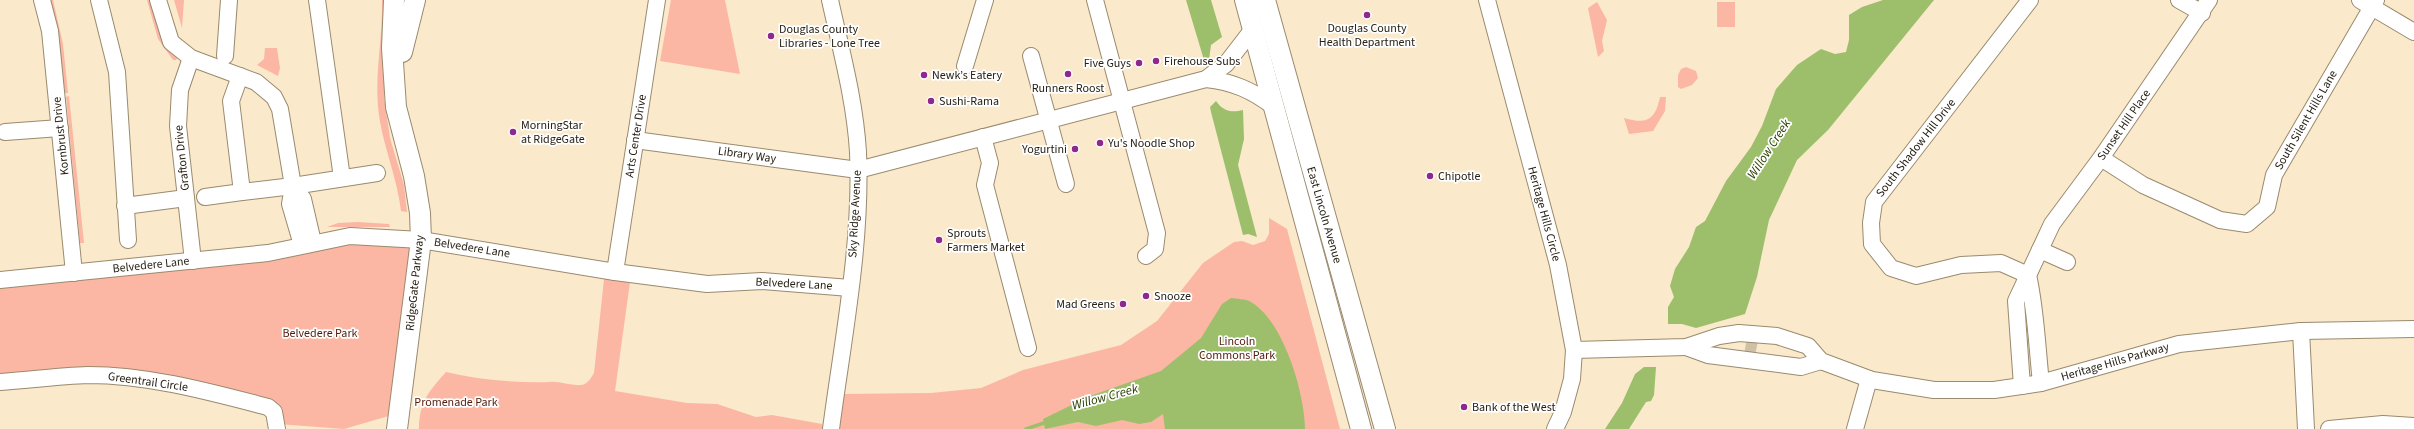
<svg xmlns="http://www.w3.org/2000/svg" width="2414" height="429" font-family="'Source Sans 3',sans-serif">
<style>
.green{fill:#fbb7a4}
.water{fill:#9dbf6c}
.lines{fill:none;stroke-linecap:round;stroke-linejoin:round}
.stream{stroke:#9dbf6c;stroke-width:3.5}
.minor-tunnel{stroke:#d0c1a6;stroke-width:16;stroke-dasharray:16 8;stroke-linecap:butt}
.minor-casing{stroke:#9a8a6e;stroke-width:18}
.major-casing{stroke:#9a8a6e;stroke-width:22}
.minor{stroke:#fff;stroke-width:16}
.major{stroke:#fff;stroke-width:20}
.poi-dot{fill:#8e288f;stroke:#fff;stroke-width:1.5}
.labels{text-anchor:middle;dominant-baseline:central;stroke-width:3.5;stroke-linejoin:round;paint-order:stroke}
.poi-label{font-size:12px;fill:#272115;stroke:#fff;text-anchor:start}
.street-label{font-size:12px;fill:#272115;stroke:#fff}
.park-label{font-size:12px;fill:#531b0b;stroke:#fff}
.water-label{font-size:13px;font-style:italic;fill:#2b4001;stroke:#fff}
</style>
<rect width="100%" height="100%" fill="#fae9ca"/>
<g class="green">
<polygon points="49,0 53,0 63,44 68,93 65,93 59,41"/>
<path d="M147,0h4c7,26 9,36 27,57l-2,3h-3l-15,-21z"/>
<polygon points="174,0 184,0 182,28"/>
<path d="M382,0h5l-3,97 6,41 14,47 3,27 -6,-1c-4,-36 -20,-69 -23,-104 -3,-37 5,-71 4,-107z"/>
<polygon points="671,0 725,0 740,74 660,61"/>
<polygon points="1597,2 1607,20 1602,41 1604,51 1598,57 1588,8"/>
<rect x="1717" y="2" width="18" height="25"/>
<polygon points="265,48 277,48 280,68 278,76 257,65 264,59"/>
<polygon points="1686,67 1696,71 1698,78 1692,85 1681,89 1678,87 1678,75 1681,69"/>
<polygon points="69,96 84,243 80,243 66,97"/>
<path d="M1660,97h6l-1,14 -12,20 -24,3 -5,-16c21,6 31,4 36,-21z"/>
<polygon points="1269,218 1287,229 1340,429 837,429 842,394 931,393 981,388 1023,370 1121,345 1157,321 1203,263 1234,242 1242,241 1253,245 1265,241 1269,234"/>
<polygon points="358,222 389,224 390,227 327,227 338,223"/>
<polygon points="421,240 399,413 344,429 278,424 274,412 150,380 0,382 0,280 313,242"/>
<path d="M604,279l26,3 -15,109 72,12 30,1 39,13 16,-2 50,9v5h-403c0,-27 10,-38 27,-57 33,8 71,11 104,10 10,-1 21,4 31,3 7,-1 10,-7 13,-12z"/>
</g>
<g class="water">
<polygon points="1186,0 1211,0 1222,37 1211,45 1209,60 1204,60"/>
<polygon points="1883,0 1934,0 1828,130 1797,160 1769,220 1757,277 1745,314 1696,328 1682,324 1668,324 1668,307 1674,297 1670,286 1675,269 1689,247 1696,227 1705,221 1726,181 1751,147 1762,126 1776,89 1797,65 1821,49 1835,54 1846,52 1849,40 1849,15 1862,7"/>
<path d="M1216,101c7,10 15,12 27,9l1,29 -6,26 19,72 -9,-3 -5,1 -32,-123 -1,-5z"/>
<path d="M1231,298c6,1 14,1 18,3 34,17 56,93 56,128h-140l-2,-15 -12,8 -12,2 -17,-4 -26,6 -18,-4 -33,7 -2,-10 47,-23 71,-25 40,-33 21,-34z"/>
<polygon points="1644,367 1656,367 1654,395 1651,401 1646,402 1629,429 1605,429 1622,403 1635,374"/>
</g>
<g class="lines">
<polyline class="stream" points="1026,429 1047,422"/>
<polyline class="minor-tunnel" points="1745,349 1756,351"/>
<defs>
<g id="minor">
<polyline points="42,0 50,31 74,273"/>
<polyline points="99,0 117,72 128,240"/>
<polyline points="158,0 171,42 191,58 256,82 274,97 280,109 293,186 290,204 302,245"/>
<polyline points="317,0 342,178"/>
<path d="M830,0c11,50 25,101 28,152 4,92 -15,186 -27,277"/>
<polyline points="1095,0 1157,233 1155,249 1146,256"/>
<polyline points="1487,0 1558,265 1574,350 1572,379 1563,412 1555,429"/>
<polyline points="2179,0 2202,13"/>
<polyline points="2360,0 2414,32"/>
<polyline points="225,56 229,0"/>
<polyline points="1031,56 1066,184"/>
<polyline points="191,58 180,90 178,126 193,261"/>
<polyline points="965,66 985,0"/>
<path d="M1206,79c27,3 46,11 68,28"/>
<polyline points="5,132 60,128"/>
<polyline points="983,137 990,163 985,185 1028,348"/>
<polyline points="635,140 858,170 1206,79 1226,64 1253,29"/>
<polyline points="2101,158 2143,185 2220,220 2247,224 2267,207 2274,175 2376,0"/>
<polyline points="293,186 303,199 313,242"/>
<polyline points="242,192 293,186 377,173"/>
<polyline points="205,197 242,192 231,101 240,76"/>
<polyline points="125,206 186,198"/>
<polyline points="2040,250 2067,262"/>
<polyline points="615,272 657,0"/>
<polyline points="2028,275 2001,263 1961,265 1916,276 1891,268 1872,244 1871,223 1874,202 2030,0"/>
<path d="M2028,275c8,35 9,72 13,108"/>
<polyline points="0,280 268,253 350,236 421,240 615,272 707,284 762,281 850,288"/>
<polyline points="2301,331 2306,429"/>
<polyline points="1686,347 1708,355 1801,367 1821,361"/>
<polyline points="1574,350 1686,347 1719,336 1739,333 1777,336 1808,346 1821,361 1872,380 1934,390 1994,390 2041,383 2179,344 2301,331 2414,329"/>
<path d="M0,382c29,-2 59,-6 88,-7 61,0 122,17 180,32l6,5 3,17"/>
<polyline points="2022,386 2016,301 2052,224 2101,158 2209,0"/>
<polyline points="1855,429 1869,379"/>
<polyline points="2329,429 2383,424 2414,426"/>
</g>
<g id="major">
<polyline points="394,0 392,48 396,107 414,176 420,213 421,240 397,429"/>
<polyline points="1245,0 1361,429"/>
<polyline points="1265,0 1385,429"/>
<polyline points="402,52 415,0"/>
</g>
</defs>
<use href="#minor" class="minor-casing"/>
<use href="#major" class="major-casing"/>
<use href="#minor" class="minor"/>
<use href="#major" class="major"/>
</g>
<g class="poi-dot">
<circle cx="1367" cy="15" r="4"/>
<circle cx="771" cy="36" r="4"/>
<circle cx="1156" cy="61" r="4"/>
<circle cx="1139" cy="63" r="4"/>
<circle cx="1068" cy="74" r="4"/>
<circle cx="924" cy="75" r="4"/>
<circle cx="931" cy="101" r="4"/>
<circle cx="513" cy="132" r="4"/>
<circle cx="1100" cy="143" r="4"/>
<circle cx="1075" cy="149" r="4"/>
<circle cx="1430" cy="176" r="4"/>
<circle cx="939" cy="240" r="4"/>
<circle cx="1146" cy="296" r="4"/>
<circle cx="1123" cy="304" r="4"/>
<circle cx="1464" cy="407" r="4"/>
</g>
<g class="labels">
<g class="poi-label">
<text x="1367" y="28" text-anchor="middle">Douglas County<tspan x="1367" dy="14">Health Department</tspan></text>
<text x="779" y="29">Douglas County<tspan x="779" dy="14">Libraries - Lone Tree</tspan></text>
<text x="1164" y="61">Firehouse Subs</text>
<text x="1131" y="63" text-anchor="end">Five Guys</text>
<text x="932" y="75">Newk’s Eatery</text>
<text x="1068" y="88" text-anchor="middle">Runners Roost</text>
<text x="939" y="101">Sushi-Rama</text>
<text x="521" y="125">MorningStar<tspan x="521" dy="14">at RidgeGate</tspan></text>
<text x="1108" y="143">Yu's Noodle Shop</text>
<text x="1067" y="149" text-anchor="end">Yogurtini</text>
<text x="1438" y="176">Chipotle</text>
<text x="947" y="233">Sprouts<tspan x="947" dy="14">Farmers Market</tspan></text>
<text x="1154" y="296">Snooze</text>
<text x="1115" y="304" text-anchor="end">Mad Greens</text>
<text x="1472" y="407">Bank of the West</text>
</g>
<g class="street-label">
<text transform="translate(2306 120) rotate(-60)">South Silent Hills Lane</text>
<text transform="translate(2124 125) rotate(-55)">Sunset Hill Place</text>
<text transform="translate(61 136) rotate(-96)">Kornbrust Drive</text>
<text transform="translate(636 136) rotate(-81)">Arts Center Drive</text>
<text transform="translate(1916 148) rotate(-52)">South Shadow Hill Drive</text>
<text transform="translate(747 155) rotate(8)">Library Way</text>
<text transform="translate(182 158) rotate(-96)">Grafton Drive</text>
<text transform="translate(855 214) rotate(-87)">Sky Ridge Avenue</text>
<text transform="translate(1544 214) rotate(75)">Heritage Hills Circle</text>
<text transform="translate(1324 215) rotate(74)">East Lincoln Avenue</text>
<text transform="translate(472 248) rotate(9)">Belvedere Lane</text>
<text transform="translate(151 265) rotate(-6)">Belvedere Lane</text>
<text transform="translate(415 283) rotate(-84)">RidgeGate Parkway</text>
<text transform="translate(794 284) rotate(3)">Belvedere Lane</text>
<text transform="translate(2115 362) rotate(-16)">Heritage Hills Parkway</text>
<text transform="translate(148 382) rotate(8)">Greentrail Circle</text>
</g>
<g class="park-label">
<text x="320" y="333">Belvedere Park</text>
<text x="1237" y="341">Lincoln<tspan x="1237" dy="14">Commons Park</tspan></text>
<text x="456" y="402">Promenade Park</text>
</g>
<g class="water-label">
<text transform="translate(1769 149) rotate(-57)">Willow Creek</text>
<text transform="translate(1105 397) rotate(-15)">Willow Creek</text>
</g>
</g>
</svg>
